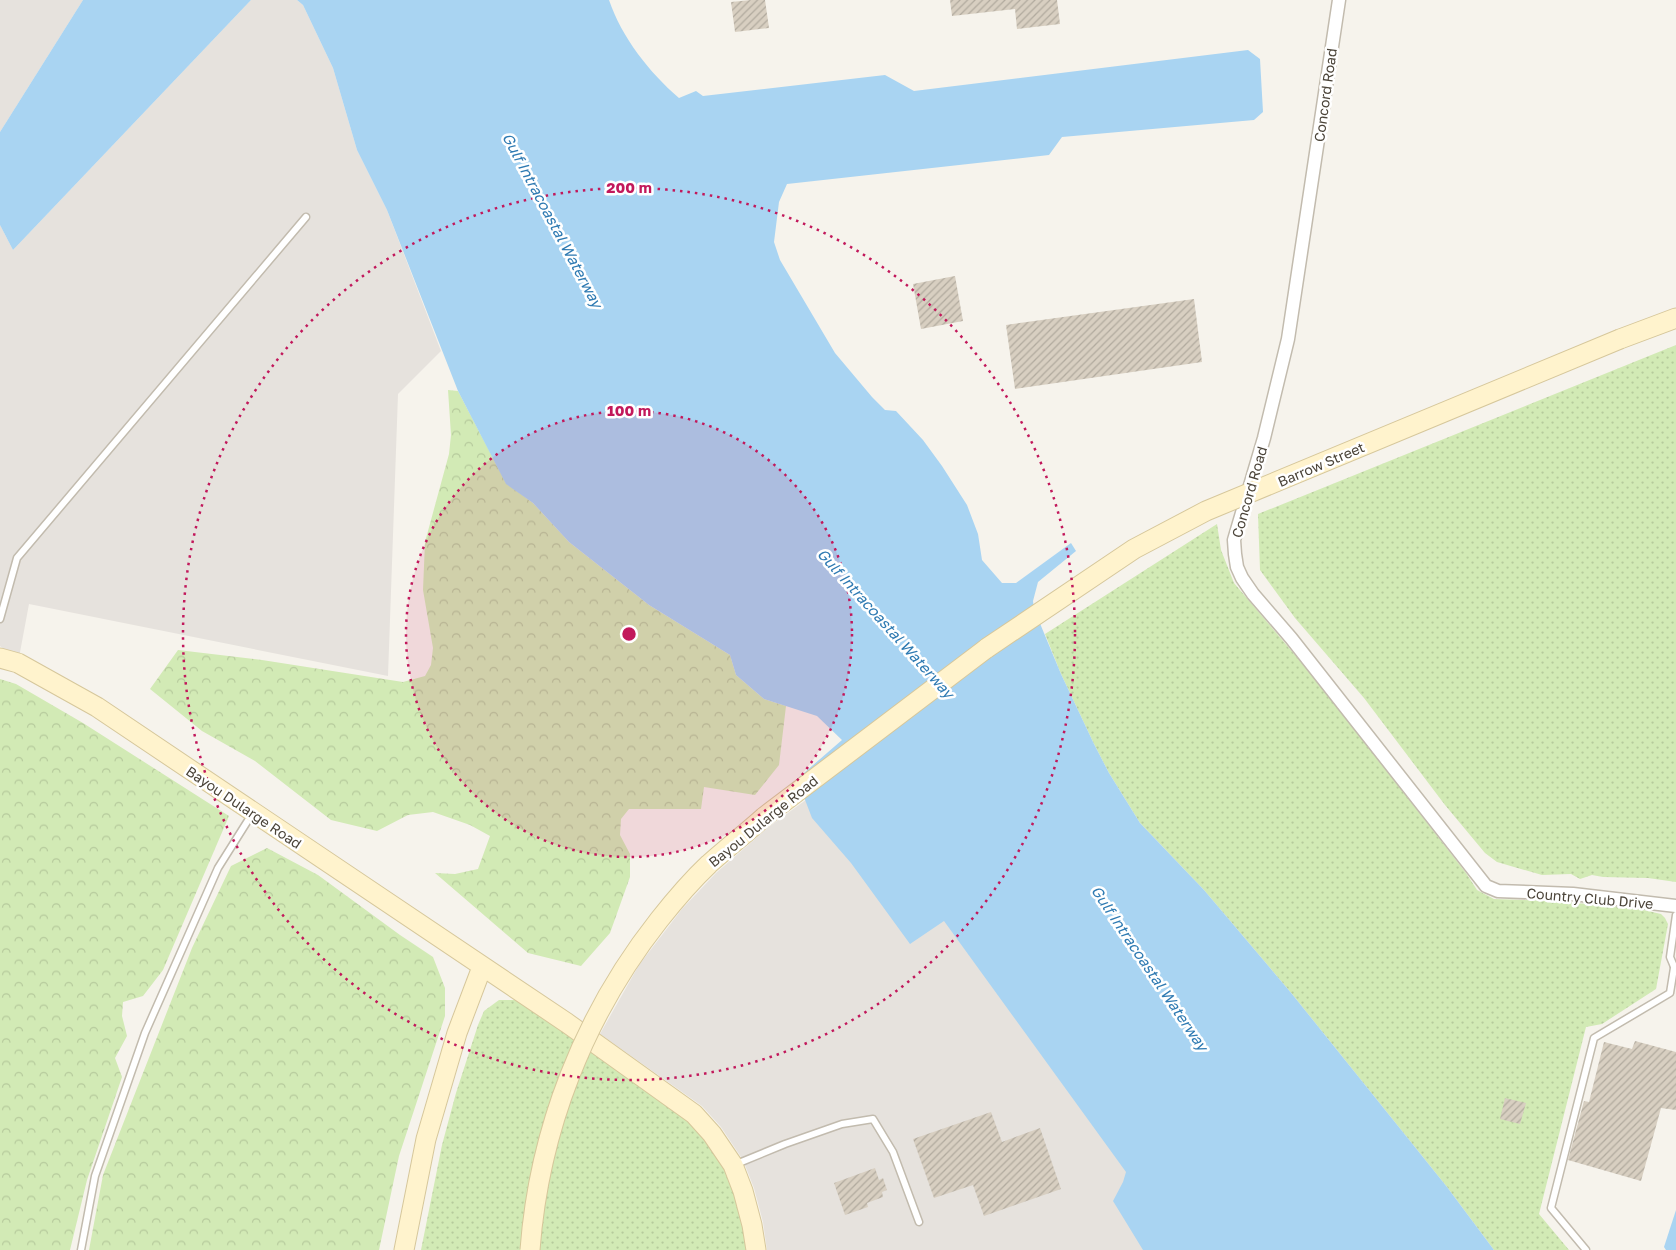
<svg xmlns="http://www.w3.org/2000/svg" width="1676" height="1250" font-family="'Golos Text',sans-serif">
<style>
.industrial{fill:#e6e2dd}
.grass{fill:url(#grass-dots)}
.forest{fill:url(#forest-crowns)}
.water{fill:#a9d4f2}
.building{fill:url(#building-hatch)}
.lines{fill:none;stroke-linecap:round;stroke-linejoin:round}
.service-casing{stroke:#c2bbae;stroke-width:9}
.minor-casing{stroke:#c2bbae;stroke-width:15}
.secondary-casing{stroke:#d6c79b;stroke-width:21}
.service{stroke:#fff;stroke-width:6}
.minor{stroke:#fff;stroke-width:12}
.secondary{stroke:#fff3cd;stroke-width:19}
.secondary-bridge-casing{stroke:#d6c79b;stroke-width:21;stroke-linecap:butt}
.secondary-bridge{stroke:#fff3cd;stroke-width:19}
.ring{fill:none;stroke:#c2185b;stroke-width:2.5;stroke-dasharray:2.5 5}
.labels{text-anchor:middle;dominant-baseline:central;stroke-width:5;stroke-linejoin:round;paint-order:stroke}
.street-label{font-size:14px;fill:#4b4439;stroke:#fff}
.water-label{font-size:15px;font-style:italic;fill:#2e7ab2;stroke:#fff}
.centre{fill:#c2185b;stroke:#fff;stroke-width:2.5}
.ring-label{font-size:15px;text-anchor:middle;font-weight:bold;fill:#c2185b;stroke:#fff;stroke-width:5;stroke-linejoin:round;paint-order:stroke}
</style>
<defs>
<pattern id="grass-dots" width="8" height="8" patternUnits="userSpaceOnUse" patternTransform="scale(1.25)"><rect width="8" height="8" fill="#d2eab5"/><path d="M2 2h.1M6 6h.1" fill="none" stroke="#b6ca9c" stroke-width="1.8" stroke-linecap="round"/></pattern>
<pattern id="forest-crowns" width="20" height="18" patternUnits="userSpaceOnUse" patternTransform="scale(1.25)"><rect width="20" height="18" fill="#d2eab5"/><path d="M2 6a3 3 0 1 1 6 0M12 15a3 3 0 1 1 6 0" fill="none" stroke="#b6ca9c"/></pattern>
<pattern id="building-hatch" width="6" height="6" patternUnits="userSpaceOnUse" patternTransform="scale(1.25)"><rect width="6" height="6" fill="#d8cfc1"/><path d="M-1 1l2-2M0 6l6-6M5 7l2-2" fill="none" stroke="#b1aa9e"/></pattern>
</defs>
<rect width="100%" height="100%" fill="#f6f3ec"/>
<g class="industrial">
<polygon points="0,0 83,0 0,132"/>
<polygon points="251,0 297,0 303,5 333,68 357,150 387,210 441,351 398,394 388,676 29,604 18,663 0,646 0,225 13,250"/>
<polygon points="810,797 967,867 1218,1250 767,1250 763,1222 754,1188 743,1160 721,1127 702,1106 600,1034 639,965 682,909 716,873 770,826"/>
</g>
<g class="grass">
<polygon points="1676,345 1676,882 1648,878 1603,877 1592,875 1580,879 1571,874 1542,875 1497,862 1485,853 1445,805 1364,698 1295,618 1260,570 1258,514"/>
<polygon points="1217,524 1221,550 1234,583 1317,681 1466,873 1477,890 1494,899 1555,901 1639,909 1661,914 1665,918 1668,924 1656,989 1602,1024 1586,1027 1539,1214 1569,1250 1494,1250 1447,1187 1292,994 1204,890 1140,823 1109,773 1094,744 1061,674 1045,634"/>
<polygon points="499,1000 519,1000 692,1123 717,1151 732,1182 748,1250 421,1250 442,1145 456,1093 478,1025 484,1011"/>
</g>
<g class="forest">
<polygon points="448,390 458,391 506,483 533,503 569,542 649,605 730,655 736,675 764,699 786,706 779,765 755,795 704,787 701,809 629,809 621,819 620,835 630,854 630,877 610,933 581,966 528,953 435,873 455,874 478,869 490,836 470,825 433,812 408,815 377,831 331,820 255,761 202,731 150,689 178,650 262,660 403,682 425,676 431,665 433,648 423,590 425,542 449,454 451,435"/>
<polygon points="0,679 16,684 83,723 229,816 163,970 143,996 123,1002 122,1016 127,1036 115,1058 122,1077 87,1180 70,1250 0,1250"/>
<polygon points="267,848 318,875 400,935 433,957 445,988 445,1016 399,1156 379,1250 89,1250 103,1175 192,948 231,866"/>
</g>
<g class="water">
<polygon points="83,0 251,0 13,250 0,225 0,132"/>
<path d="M297,0h312c13,38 40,72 70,98l17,-7 7,5 182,-21 29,16 334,-41 12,9 3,53 -9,8 -192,17 -13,18 -262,29 -8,18 -5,40 6,18 55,93 37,44 13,13 11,1 27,29 19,26 25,39 11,29 4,26 20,23h14l55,-40 5,8 -38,31 -5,19 1,8 27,65 33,70 15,29 31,50 64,67 88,104 155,193 47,63h-351l-30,-49 10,-19 3,-10 -182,-251 -34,23 -59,-81 -39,-45 -15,-39 45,-39 -25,-24 -53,-17 -28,-24 -6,-20 -81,-50 -80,-63 -36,-39 -27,-19 -48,-93 -71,-181 -30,-60 -24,-82 -30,-63z"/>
<polygon points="1676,1210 1676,1250 1666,1250 1664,1247"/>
</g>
<g class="building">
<polygon points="751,0 765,0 769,28 735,32 731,2"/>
<polygon points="950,0 1057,0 1060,24 1017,29 1015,9 952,16"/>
<polygon points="955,276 963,321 921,329 913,284"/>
<polygon points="1194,299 1202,362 1015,389 1006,325"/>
<polygon points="1635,1041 1676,1052 1676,1110 1661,1108 1641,1181 1568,1160 1584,1101 1589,1102 1604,1042 1632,1049"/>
<polygon points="1505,1098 1526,1103 1520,1124 1500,1119"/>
<polygon points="991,1112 1002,1142 1040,1128 1061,1189 984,1216 973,1185 934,1198 913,1139"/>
<polygon points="875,1168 879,1180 883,1178 887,1190 882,1192 883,1197 867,1203 868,1207 845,1215 834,1183"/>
</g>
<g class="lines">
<defs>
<g id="service">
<polyline points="0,619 17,558 306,217"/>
<polyline points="1675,969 1670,957 1676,915"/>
<polyline points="734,1165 785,1144 842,1124 873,1119 893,1152 919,1222"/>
<polyline points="81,1250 95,1176 145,1033 218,868 252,814"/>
<polyline points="1586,1250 1551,1208 1594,1038 1670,993 1674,968"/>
</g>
<polyline id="minor" points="1339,0 1288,339 1264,438 1234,540 1235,554 1237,567 1242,578 1253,594 1291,638 1486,886 1498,891 1573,894 1676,906"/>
<g id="secondary">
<polyline points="1620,339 1676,318"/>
<polyline points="0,658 18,663 97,707 567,1023 694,1114 712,1134 733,1165 743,1191 752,1225 756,1250"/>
<polyline points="764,817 987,648"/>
<polyline points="404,1250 426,1139 457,1033 482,967"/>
</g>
</defs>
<use href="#service" class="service-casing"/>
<use href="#minor" class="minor-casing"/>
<use href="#secondary" class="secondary-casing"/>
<use href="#service" class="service"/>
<use href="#minor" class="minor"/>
<use href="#secondary" class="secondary"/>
<defs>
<g id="secondary-bridge">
<polyline points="987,648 1134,549 1206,511 1620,339"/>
<path d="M530,1250c9,-120 54,-235 129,-330 15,-19 32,-39 50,-56 18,-16 37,-31 55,-47"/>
</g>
</defs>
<use href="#secondary-bridge" class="secondary-bridge-casing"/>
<use href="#secondary-bridge" class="secondary-bridge"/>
</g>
<circle cx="629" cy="634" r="223" fill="#c2185b" fill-opacity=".12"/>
<g class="ring">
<circle cx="629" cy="634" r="223"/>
<circle cx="629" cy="634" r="446"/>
</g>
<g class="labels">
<g class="street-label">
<text transform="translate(1325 95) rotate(-82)">Concord Road</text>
<text transform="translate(1321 464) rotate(-23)">Barrow Street</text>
<text transform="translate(1249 492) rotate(-74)">Concord Road</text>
<text transform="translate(244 807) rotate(34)">Bayou Dularge Road</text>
<text transform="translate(763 821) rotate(-39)">Bayou Dularge Road</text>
<text transform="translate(1590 898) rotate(5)">Country Club Drive</text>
</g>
<g class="water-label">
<text transform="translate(553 220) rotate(62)">Gulf Intracoastal Waterway</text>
<text transform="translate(886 623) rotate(48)">Gulf Intracoastal Waterway</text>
<text transform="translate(1150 968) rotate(56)">Gulf Intracoastal Waterway</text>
</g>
</g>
<circle cx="629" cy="634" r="8" class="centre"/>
<g class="ring-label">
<text x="629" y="193">200 m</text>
<text x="629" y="416">100 m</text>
</g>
</svg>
